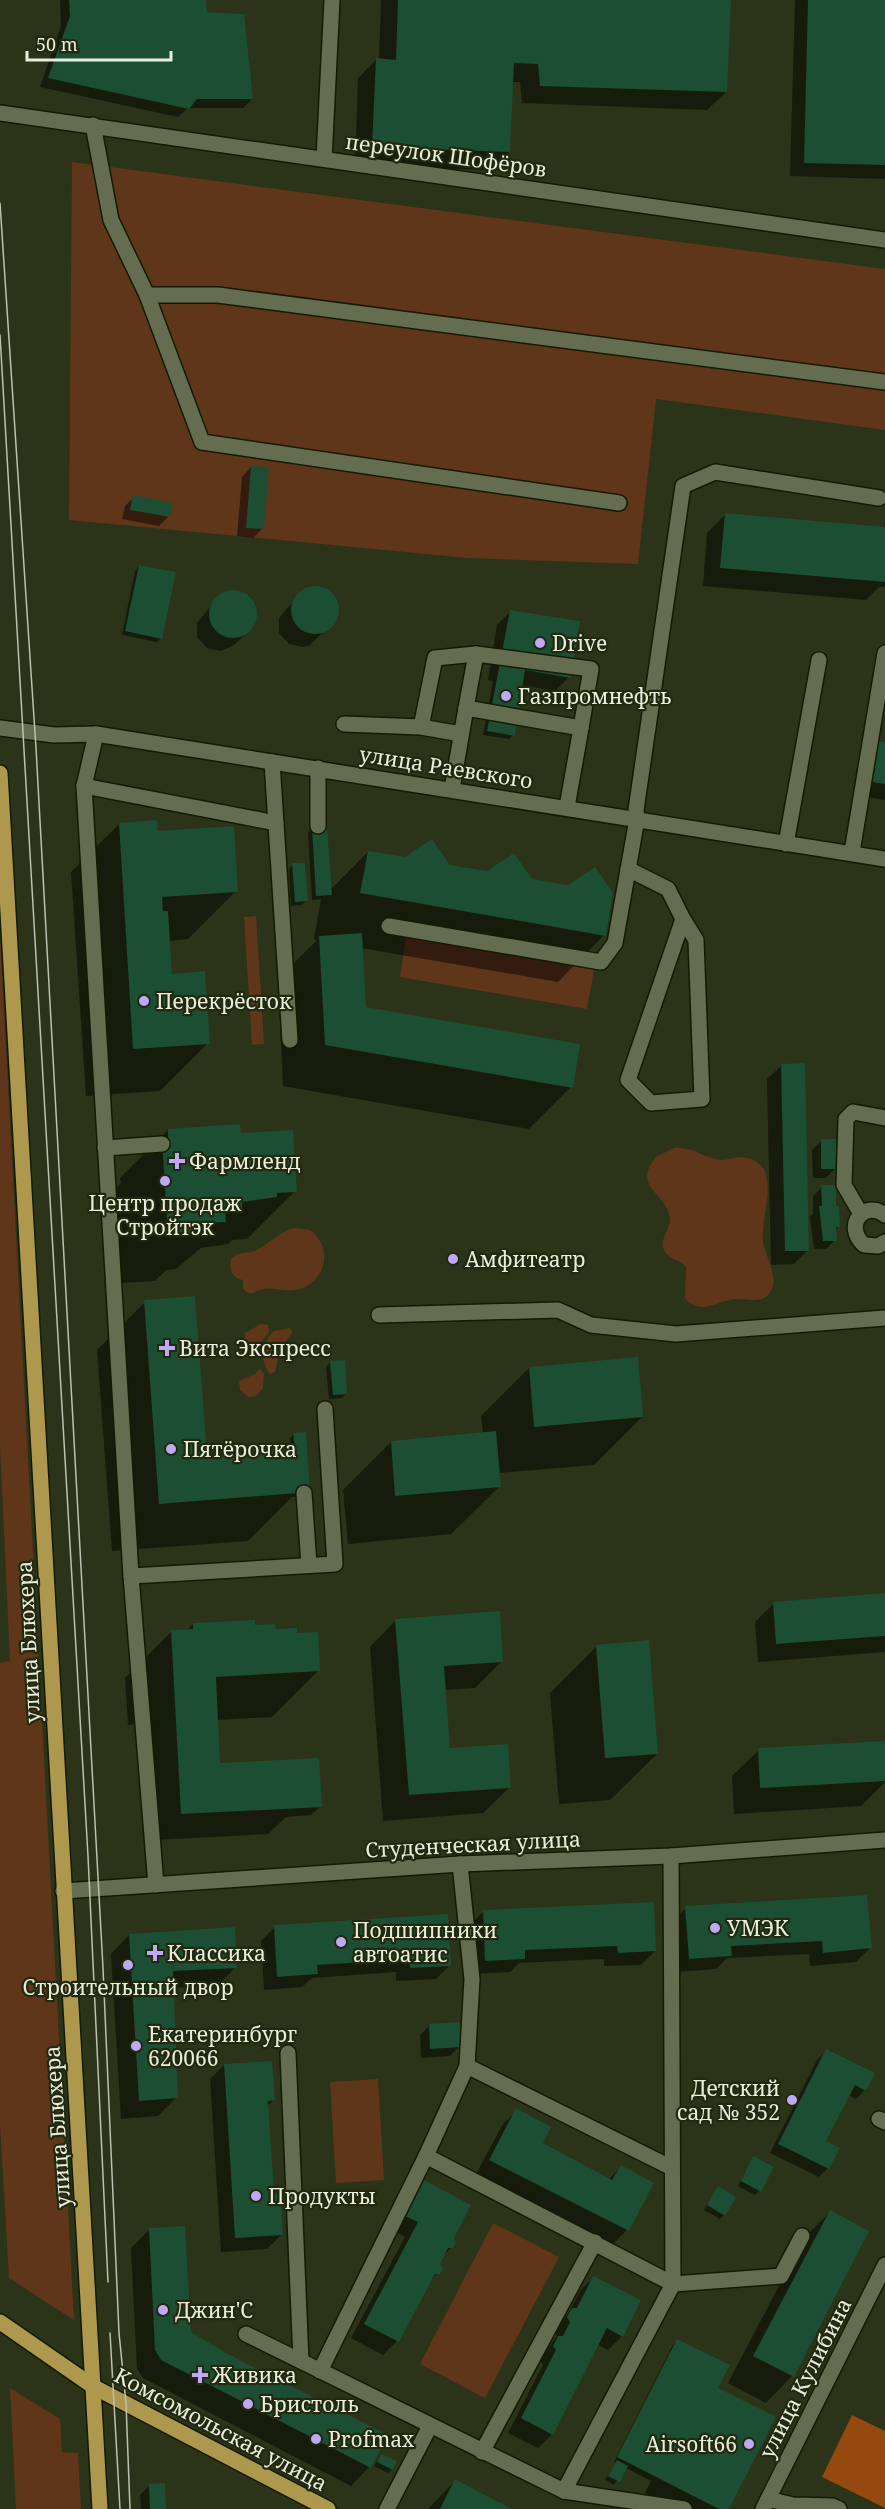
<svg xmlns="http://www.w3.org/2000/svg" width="885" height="2509" font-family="'Noto Serif',serif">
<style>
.green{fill:#60361a}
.forest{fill:#944a0e}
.shadow{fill:#0007}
.building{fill:#1b4e33}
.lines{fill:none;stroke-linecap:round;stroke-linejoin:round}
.minor-casing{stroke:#141b02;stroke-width:18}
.major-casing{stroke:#141b02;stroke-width:18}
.minor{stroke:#646d4f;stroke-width:15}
.major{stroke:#ad984e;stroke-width:15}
.tram{stroke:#bcc2af;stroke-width:1.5}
.poi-dot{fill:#bda9f5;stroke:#22290e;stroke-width:2}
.labels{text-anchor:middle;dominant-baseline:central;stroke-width:4.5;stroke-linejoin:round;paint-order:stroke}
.street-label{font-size:21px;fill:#e8eedd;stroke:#22290e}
.poi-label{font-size:21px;fill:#e8eedd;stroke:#22290e;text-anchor:start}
</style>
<rect width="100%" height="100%" fill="#2b3318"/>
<g class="green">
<polygon points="72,162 885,269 885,430 656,399 638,564 468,558 69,520"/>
<polygon points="256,916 264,1044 252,1045 244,917"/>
<polygon points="0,935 74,2320 9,2278 0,2123 0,1663 10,1661 0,1445"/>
<polygon points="406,937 594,970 587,1009 400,977"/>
<path d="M674,1148c18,-2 31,11 48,12 6,0 12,-3 18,-3 46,3 20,57 23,84 2,15 15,34 9,48 -8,17 -23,9 -36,10 -18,1 -35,18 -51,-1l1,-31c-6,-8 -17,-7 -22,-17 -5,-12 6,-19 6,-31 -3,-27 -39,-31 -14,-62z"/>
<path d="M294,1228l16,2c23,17 17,50 -10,59 -14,4 -25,-2 -37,0 -8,1 -9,7 -17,3l-3,-4v-8c-11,-2 -14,-10 -12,-21 9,-9 17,-4 26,-9 14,-8 21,-17 37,-22z"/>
<polygon points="261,1324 268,1325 269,1332 258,1346 248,1349 243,1343 245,1333"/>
<path d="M290,1328l3,4 -13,16 -5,24 -5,2c-11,-15 -9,-31 4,-43z"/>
<polygon points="260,1369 264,1374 263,1388 256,1396 249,1397 240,1390 239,1381 255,1374"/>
<polygon points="378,2079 384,2180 336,2183 330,2082"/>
<polygon points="493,2223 559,2257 485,2398 420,2364"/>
<polygon points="10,2388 60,2419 62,2452 78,2453 81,2509 16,2509"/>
</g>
<polygon class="forest" points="852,2415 885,2431 885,2508 822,2477"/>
<g class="shadow">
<polygon points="60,0 205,0 205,13 252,99 243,108 188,108 178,117 40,87 61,26"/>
<polygon points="381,0 729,0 726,92 707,110 522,103 520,82 511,82 509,152 490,170 355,165 358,78 376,60 379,60"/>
<polygon points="795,0 885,0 885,179 790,176"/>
<polygon points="251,467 263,528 253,538 237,536 242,477"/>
<polygon points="134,497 168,517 159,526 122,519 125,506"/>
<polygon points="726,514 884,528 885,521 885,587 879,587 866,600 703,586 707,533"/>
<polygon points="139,566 161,638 157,642 122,635 135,571"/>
<polygon points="309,588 324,589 335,599 338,613 335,620 310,645 303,647 289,644 279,633 279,618 302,591"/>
<polygon points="227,593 242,593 248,597 255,610 256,618 249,631 234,645 221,651 207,648 197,637 197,623 215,601"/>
<polygon points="511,611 569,677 555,691 521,685 513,735 509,739 483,735 493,681 488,680 497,625"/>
<polygon points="880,742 885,743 885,800 859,796 866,756"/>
<polygon points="119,824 157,833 236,891 188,939 168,941 171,975 208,1043 160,1091 86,1096 71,872"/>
<polygon points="312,828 330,890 368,852 531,881 604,935 558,982 361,948 365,1008 571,1087 529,1129 283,1086 278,979 317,940 314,939 321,899 312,900 308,833"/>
<polygon points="293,865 306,900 302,905 291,906 289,869"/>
<polygon points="781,1066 808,1250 794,1264 771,1265 767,1079"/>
<polygon points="168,1130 295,1191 247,1239 232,1240 228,1244 201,1248 176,1269 166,1270 155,1281 121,1283 115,1189 121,1183 120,1178"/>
<polygon points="822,1140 836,1168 826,1178 813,1178 812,1150"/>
<polygon points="822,1187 834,1208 838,1227 835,1230 835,1240 826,1249 814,1249 810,1217 813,1214 813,1196"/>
<polygon points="145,1302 205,1457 291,1451 290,1439 294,1434 304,1496 292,1497 248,1541 112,1551 97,1350"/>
<polygon points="331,1362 346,1394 342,1398 329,1399 326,1367"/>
<polygon points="529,1368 642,1417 594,1465 498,1473 499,1487 451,1534 348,1544 343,1490 391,1442 483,1434 481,1416"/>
<polygon points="885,1595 885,1652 758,1662 755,1622 774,1603"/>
<polygon points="396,1620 502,1661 475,1688 444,1690 449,1750 510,1787 483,1813 383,1821 370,1647"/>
<polygon points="193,1624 254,1627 274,1630 318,1671 272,1717 216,1720 219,1765 321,1806 311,1815 286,1817 268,1834 155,1840 149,1724 128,1725 125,1678 172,1631 187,1631"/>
<polygon points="597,1646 657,1754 610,1800 559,1804 550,1693"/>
<polygon points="885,1742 885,1782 861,1806 734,1814 732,1776 759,1750"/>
<polygon points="686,1908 870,1948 856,1962 810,1966 809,1954 727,1958 716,1969 676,1972 672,1922"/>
<polygon points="484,1911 655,1951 641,1965 604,1966 604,1959 519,1963 510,1972 472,1974 470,1925"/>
<polygon points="275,1927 450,1965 436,1979 396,1981 396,1972 312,1978 302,1987 264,1990 261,1941"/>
<polygon points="129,1935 236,1967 217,1986 172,1988 177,2097 158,2116 121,2119 111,1954"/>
<polygon points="429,2026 459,2047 450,2056 421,2058 420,2035"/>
<polygon points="826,2051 865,2090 856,2099 848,2095 824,2142 828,2168 819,2177 770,2153 817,2060"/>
<polygon points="224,2065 273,2100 267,2106 273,2194 281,2235 267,2249 221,2252 210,2079"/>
<polygon points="517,2110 540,2143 608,2180 621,2167 627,2230 613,2244 476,2174 503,2124"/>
<polygon points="753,2158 759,2191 755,2195 738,2186"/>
<polygon points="715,2192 724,2215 720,2219 704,2210"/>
<polygon points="408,2195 452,2238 452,2247 442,2257 438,2264 438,2273 428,2283 397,2341 383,2355 351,2338 405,2237 390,2229"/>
<polygon points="830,2212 867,2231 792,2376 766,2403 728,2383 804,2238"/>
<polygon points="149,2230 190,2333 194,2337 386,2436 369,2467 351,2486 143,2378 137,2369 131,2248"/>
<polygon points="594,2277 622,2336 608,2350 597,2344 552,2434 538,2448 508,2433 543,2365 540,2360 557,2336 554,2332 558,2324 568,2314 580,2291"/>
<polygon points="677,2340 716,2389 727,2509 677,2509 645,2493 651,2481 626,2468 614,2485 605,2480 616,2463 614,2462 673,2345"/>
<polygon points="381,2455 392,2469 388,2473 374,2466"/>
<polygon points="455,2481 508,2509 428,2509"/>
<polygon points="150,2485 164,2509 141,2509 140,2495"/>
</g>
<g class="building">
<polygon points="69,0 206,0 207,12 244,14 253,99 197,99 189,109 48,78 70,16"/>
<polygon points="398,0 731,0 727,92 540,86 538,64 514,63 510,152 372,147 376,58 396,60"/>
<polygon points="808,0 885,0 885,165 804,163"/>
<polygon points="251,466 269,467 264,529 246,528"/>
<polygon points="133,495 173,503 170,517 130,510"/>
<polygon points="725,513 885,527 885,582 720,568"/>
<polygon points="139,565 176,572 162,639 125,631"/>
<circle cx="315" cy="610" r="24"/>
<circle cx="233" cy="614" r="24"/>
<polygon points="510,610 580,621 571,678 525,670 515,736 487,731"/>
<polygon points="879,741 885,742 885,784 872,782"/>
<polygon points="157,820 158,831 234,826 238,892 162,897 163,911 168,911 172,974 205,971 210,1044 133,1049 119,823"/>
<polygon points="327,826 332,895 316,896 312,827"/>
<polygon points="432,839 450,865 487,871 514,853 532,879 568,885 595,867 613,893 606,936 360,893 368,851 405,857"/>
<polygon points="292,863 305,863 308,901 295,902"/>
<polygon points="362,933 366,1007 580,1044 573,1088 325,1045 319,936"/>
<polygon points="805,1063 809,1251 785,1251 781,1064"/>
<polygon points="240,1124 241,1133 293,1130 297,1192 277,1193 277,1197 242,1202 242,1209 225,1210 226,1222 204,1223 205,1233 168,1236 162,1140 168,1140 168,1129"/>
<polygon points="821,1139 836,1139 837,1169 821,1169"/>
<polygon points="821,1185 836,1185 836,1206 839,1206 840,1227 836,1227 837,1241 823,1241 819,1206 822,1206"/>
<polygon points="195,1296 207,1455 295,1449 293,1433 306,1432 310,1492 159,1504 144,1300"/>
<polygon points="638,1357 643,1417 534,1427 529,1367"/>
<polygon points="345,1360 347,1394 333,1395 330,1361"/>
<polygon points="496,1431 501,1487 395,1496 391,1441"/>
<polygon points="885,1593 885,1636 776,1644 773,1602"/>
<polygon points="500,1611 503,1662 444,1666 450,1748 508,1744 511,1788 409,1795 395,1619"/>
<polygon points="255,1620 255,1625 275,1624 276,1629 297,1628 297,1633 318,1632 320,1671 216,1677 220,1763 319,1758 322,1807 181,1814 171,1630 193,1629 193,1623"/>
<polygon points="649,1640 658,1754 605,1758 596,1645"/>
<polygon points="885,1741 885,1781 760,1788 758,1748"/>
<polygon points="867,1895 872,1948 823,1953 822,1941 731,1946 732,1956 689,1959 685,1906"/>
<polygon points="654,1902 656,1951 618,1953 617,1946 525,1950 525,1959 485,1961 483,1910"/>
<polygon points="448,1914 451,1966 410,1968 409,1959 317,1965 318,1974 277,1977 274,1925"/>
<polygon points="235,1927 237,1968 173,1971 178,2098 139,2101 129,1934"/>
<polygon points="460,2022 461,2047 430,2049 429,2024"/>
<polygon points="826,2049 875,2073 866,2091 855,2085 826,2141 840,2148 829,2169 778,2144"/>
<polygon points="272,2061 275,2100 268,2101 274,2193 280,2195 283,2235 235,2238 224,2064"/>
<polygon points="516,2108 551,2127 543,2143 612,2180 621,2165 654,2183 629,2231 489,2160"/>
<polygon points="753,2156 774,2167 761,2192 741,2181"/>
<polygon points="422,2179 471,2205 454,2238 456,2242 453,2248 448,2248 440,2264 443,2268 440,2274 435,2274 399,2342 364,2324 418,2222 403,2215"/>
<polygon points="718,2186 736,2197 725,2216 707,2205"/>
<polygon points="830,2210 869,2231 794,2377 753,2356"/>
<polygon points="185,2226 191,2332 226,2353 388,2435 371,2468 161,2360 155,2350 149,2228"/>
<polygon points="593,2276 641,2300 623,2337 607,2328 553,2435 521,2418 556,2350 553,2346 558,2336 563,2336 570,2322 567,2317 572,2308 577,2308"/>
<polygon points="677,2339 730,2365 718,2388 776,2417 729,2509 719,2509 617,2457"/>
<polygon points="381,2454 397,2461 393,2470 377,2462"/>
<polygon points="617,2460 628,2466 620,2482 608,2476"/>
<polygon points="455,2479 479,2492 512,2509 440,2509"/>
<polygon points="165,2483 166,2509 150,2509 149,2484"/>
</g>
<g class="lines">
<defs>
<g id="minor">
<polyline points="0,113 885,240"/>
<polyline points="93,125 111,220 147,295 202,442 619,503"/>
<polyline points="324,159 332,0"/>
<polyline points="147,295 218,295 885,382"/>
<polyline points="466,708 476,654 591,669 581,728"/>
<polyline points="344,724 421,727 461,734"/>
<polyline points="421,727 435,658 476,654"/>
<polyline points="0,728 54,735 96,734 885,859"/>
<polyline points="96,734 84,786 131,1576 335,1564 325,1409"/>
<polyline points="272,762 290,1040"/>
<polyline points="318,768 318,826"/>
<polyline points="84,786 276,823"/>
<polyline points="452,789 466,708 581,728 567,807"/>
<polyline points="786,844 819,660"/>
<polyline points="852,852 885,653"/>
<polyline points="628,869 668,889 683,919 628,1080 651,1103 702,1099 696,940 683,919"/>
<polyline points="389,926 601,962 615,943 637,819 636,810 683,486 715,472 879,498"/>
<polyline points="105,1148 162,1144"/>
<polyline points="861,1214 844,1185 846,1119 853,1112 885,1118"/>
<path d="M885,1215c-21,-16 -42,11 -21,30l14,1 7,-4"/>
<polyline points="379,1315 558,1310 591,1325 676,1334 885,1318"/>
<polyline points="304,1493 309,1565"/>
<polyline points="131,1576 156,1885"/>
<polyline points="63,1891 460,1864 671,1856 885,1840"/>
<polyline points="288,2053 301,2361"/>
<polyline points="467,2066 672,2168"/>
<polyline points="879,2119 885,2122"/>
<polyline points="426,2156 673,2284 781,2276 802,2236"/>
<polyline points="246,2334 564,2491 684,2509"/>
<polyline points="320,2371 426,2156 467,2066 472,1979 460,1864"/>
<polyline points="482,2452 595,2242"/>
<polyline points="564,2491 673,2284 671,1856"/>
<polyline points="768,2499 793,2505 832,2506 839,2509"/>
<polyline points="387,2509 430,2426"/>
<polyline points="763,2509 885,2265"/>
</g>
<g id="major">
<polyline points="0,773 100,2509"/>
<polyline points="0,2322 94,2387 328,2509"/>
</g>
</defs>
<use href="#minor" class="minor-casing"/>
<use href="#major" class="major-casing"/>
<use href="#minor" class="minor"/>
<use href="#major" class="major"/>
<g class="tram">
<polyline points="0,203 36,748 103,1968 119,2333 126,2403 130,2509"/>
<polyline points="0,335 88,1856 108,2282"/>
<polyline points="110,2333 120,2509"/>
</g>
</g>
<g class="poi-dot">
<circle cx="540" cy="643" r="6"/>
<circle cx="506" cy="696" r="6"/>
<circle cx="144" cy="1001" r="6"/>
<path d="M174 1152h6v6h6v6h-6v6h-6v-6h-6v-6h6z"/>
<circle cx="165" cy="1181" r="6"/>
<circle cx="453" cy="1259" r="6"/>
<path d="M164 1339h6v6h6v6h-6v6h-6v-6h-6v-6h6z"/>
<circle cx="171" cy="1449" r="6"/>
<circle cx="715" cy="1928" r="6"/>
<circle cx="341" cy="1942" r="6"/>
<path d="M152 1944h6v6h6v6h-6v6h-6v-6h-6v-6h6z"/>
<circle cx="128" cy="1965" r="6"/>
<circle cx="136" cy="2046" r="6"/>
<circle cx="792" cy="2100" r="6"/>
<circle cx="256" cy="2196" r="6"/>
<circle cx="163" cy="2310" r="6"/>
<path d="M197 2366h6v6h6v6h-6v6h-6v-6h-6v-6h6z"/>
<circle cx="248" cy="2404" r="6"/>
<circle cx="316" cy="2439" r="6"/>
<circle cx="749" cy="2444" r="6"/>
</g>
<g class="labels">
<g class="street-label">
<text transform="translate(446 155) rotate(8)">переулок Шофёров</text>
<text transform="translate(446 767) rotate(9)">улица Раевского</text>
<text transform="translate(28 1642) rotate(-93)">улица Блюхера</text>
<text transform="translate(473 1844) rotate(-3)">Студенческая улица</text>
<text transform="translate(57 2127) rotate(-94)">улица Блюхера</text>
<text transform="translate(805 2378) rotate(-63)">улица Кулибина</text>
<text transform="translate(221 2429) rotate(28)">Комсомольская улица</text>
</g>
<g class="poi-label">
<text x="552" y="643">Drive</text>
<text x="518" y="696">Газпромнефть</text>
<text x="156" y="1001">Перекрёсток</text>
<text x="189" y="1161">Фармленд</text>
<text x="165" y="1203" text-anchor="middle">Центр продаж<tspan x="165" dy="24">Стройтэк</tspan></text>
<text x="465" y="1259">Амфитеатр</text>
<text x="179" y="1348">Вита Экспресс</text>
<text x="183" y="1449">Пятёрочка</text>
<text x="727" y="1928">УМЭК</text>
<text x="353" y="1930">Подшипники<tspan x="353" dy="24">автоатис</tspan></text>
<text x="167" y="1953">Классика</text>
<text x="128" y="1987" text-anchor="middle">Строительный двор</text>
<text x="148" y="2034">Екатеринбург<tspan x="148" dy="24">620066</tspan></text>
<text x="780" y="2088" text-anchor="end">Детский<tspan x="780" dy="24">сад № 352</tspan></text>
<text x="268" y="2196">Продукты</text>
<text x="175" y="2310">Джин'С</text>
<text x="212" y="2375">Живика</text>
<text x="260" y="2404">Бристоль</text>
<text x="328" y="2439">Profmax</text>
<text x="737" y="2444" text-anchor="end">Airsoft66</text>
</g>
</g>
<path d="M27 51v9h144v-9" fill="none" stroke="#e8eedd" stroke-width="3"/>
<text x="36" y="51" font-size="18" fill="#e8eedd" stroke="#22290e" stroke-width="4.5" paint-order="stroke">50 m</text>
</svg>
